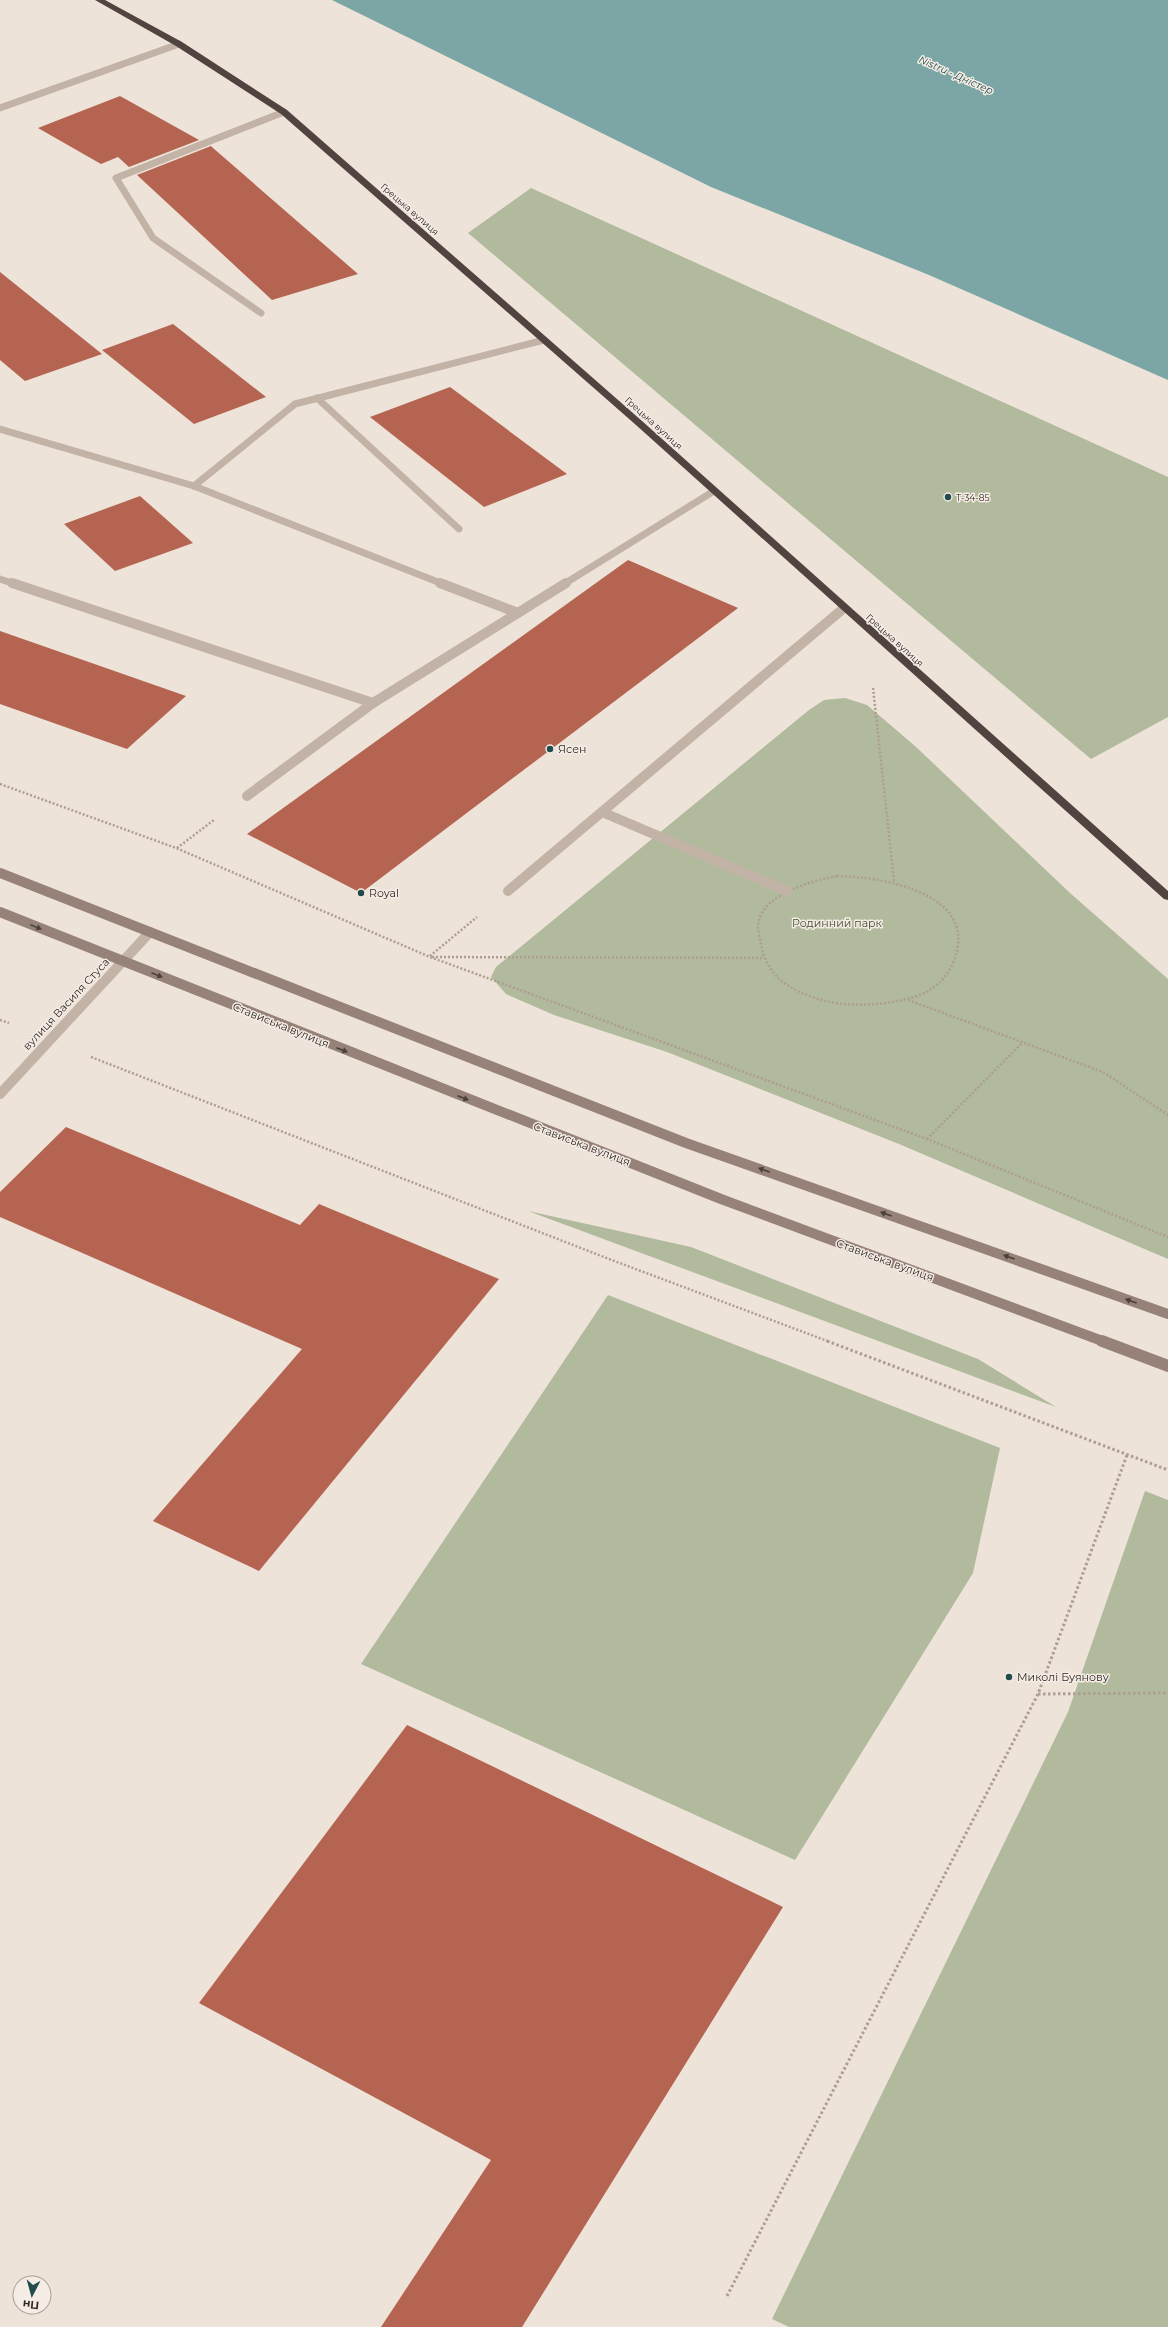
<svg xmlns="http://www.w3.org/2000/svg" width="1168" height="2327" font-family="Montserrat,sans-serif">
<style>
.green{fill:#b1ba9c}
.water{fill:#7ca6a6}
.building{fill:#b46450}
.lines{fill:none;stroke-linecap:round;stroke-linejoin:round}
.path-far1{stroke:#ae9d92;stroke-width:2.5;stroke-dasharray:2 2;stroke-linecap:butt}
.path{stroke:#ae9d92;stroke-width:3;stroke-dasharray:2.5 2.5;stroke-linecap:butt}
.lane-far1{stroke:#c3b3a7;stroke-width:7}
.lane{stroke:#c3b3a7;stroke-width:10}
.street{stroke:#c3b3a7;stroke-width:10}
.secondary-far1{stroke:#968279;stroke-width:10}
.secondary{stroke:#968279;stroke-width:12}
.highway{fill:#51433f;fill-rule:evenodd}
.oneway{fill:#4a3f3b}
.poi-dot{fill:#224b4c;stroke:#f5ede5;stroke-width:1.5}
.labels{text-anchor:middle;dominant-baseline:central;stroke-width:3;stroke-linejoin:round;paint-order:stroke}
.far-street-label{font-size:9px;fill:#312926;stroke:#f5ede5}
.far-poi-label{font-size:9px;fill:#312926;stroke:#f5ede5;text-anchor:start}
.far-water-label{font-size:10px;font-style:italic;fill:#224b4c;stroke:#f5ede5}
.poi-label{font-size:11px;fill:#312926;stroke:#f5ede5;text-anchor:start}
.park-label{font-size:11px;fill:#424b2e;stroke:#f5ede5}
.street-label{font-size:11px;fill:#312926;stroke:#f5ede5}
</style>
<rect width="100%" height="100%" fill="#ede3d9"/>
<g class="green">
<polygon points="531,188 1168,477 1168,717 1091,759 468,233"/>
<polygon points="845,698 867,705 915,746 1070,893 1168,979 1168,1259 899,1144 667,1052 554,1015 506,994 491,977 496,967 809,710 824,700"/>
<polygon points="528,1211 691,1247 978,1359 1056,1407"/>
<polygon points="608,1295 1000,1448 973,1573 795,1860 361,1664"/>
<polygon points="1145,1491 1168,1500 1168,2327 789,2327 772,2319 1068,1712"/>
</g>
<polygon class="water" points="332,0 1168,0 1168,380 929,275 711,187"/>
<g class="building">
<polygon points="120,96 199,140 129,167 118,157 101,164 38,128"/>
<polygon points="211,146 213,148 358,274 272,300 137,175"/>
<polygon points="0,272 102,354 25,381 0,360"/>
<polygon points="173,324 266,397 194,424 102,350"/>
<polygon points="450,387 567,474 484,507 370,417"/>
<polygon points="140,496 193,543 115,571 64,524"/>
<polygon points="628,560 738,608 361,893 247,834"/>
<polygon points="0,631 186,696 127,749 0,704"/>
<polygon points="66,1127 300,1225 319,1204 499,1279 259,1571 153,1521 302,1349 0,1217 0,1192"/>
<polygon points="407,1725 783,1907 522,2327 381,2327 491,2160 199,2003"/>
</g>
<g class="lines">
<g class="path-far1">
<polyline points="873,688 894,881"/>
<polyline points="0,784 176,848 430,957 927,1139 1168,1237"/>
<polyline points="177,848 214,820"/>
<path d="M837,876c48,1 145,18 116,87 -7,17 -22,29 -39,34 -42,12 -94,12 -131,-15 -12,-9 -20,-24 -22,-38 -1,-5 -3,-12 -3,-18 2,-32 54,-45 79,-50z"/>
<polyline points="430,956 477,917"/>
<polyline points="432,957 762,958"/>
<polyline points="908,1000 1103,1072 1168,1115"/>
<polyline points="0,1020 9,1023"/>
<polyline points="91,1057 609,1259 830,1342"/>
<polyline points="927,1139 1023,1042"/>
</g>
<g class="path">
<polyline points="827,1341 1168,1470"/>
<polyline points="1038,1694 1168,1693"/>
<polyline points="727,2296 1038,1694 1127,1455"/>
</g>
<g class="lane-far1">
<polyline points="0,108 179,44"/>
<polyline points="261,313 153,238 116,178 284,112"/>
<polyline points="317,398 459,529"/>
<polyline points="0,429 194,486 443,584"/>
<polyline points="194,486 295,404 544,340"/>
<polyline points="0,579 15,584"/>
<polyline points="564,584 714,491"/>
</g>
<g class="lane">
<polyline points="12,583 373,703"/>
<polyline points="440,583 518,613"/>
<polyline points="247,796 373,703 566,583"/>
<polyline points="602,812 787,891"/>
<polyline points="508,891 844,608"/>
</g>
<polyline class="street" points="0,1094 150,932"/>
<g class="secondary-far1">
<polyline points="0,873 686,1143 1168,1314"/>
<polyline points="0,912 721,1199 1105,1342"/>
</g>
<polyline class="secondary" points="1102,1341 1168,1366"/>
<polygon class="highway" points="95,0 105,0 182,42 287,110 642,421 1168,891 1168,900 1164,899 636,425 281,114 176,46"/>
</g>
<defs><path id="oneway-solid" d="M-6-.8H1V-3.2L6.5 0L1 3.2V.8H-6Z"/></defs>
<g class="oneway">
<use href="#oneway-solid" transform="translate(36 927) rotate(22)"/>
<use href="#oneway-solid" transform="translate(157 975) rotate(22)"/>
<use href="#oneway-solid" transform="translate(342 1050) rotate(21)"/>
<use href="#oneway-solid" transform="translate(463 1098) rotate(21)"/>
<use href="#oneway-solid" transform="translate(764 1170) rotate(-160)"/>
<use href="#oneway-solid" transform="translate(886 1214) rotate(-160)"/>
<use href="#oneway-solid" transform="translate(1009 1257) rotate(-160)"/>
<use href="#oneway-solid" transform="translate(1131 1301) rotate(-160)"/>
</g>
<g class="poi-dot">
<circle cx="948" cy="497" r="4"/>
<circle cx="550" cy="749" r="4"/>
<circle cx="361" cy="893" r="4"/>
<circle cx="1009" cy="1677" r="4"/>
</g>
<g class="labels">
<g class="far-street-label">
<text transform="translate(410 209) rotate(41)">Грецька вулиця</text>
<text transform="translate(654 423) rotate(42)">Грецька вулиця</text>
<text transform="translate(895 640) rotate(42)">Грецька вулиця</text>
</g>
<g class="far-poi-label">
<text x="956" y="497">Т-34-85</text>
</g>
<g class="far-water-label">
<text transform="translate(956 75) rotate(24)">Nistru - Дністер</text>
</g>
<g class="poi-label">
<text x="558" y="749">Ясен</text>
<text x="369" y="893">Royal</text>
<text x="1017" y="1677">Миколі Буянову</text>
</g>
<g class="park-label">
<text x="837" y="923">Родинний парк</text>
</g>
<g class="street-label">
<text transform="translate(66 1004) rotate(-47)">вулиця Василя Стуса</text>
<text transform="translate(281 1025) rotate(22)">Стависька вулиця</text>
<text transform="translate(582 1144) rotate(21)">Стависька вулиця</text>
<text transform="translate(885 1260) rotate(20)">Стависька вулиця</text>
</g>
</g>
<g transform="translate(32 2295) rotate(186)"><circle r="19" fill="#f5ede5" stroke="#a79f99"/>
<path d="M0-3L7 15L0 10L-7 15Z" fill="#224b4c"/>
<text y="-6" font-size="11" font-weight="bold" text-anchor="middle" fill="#312926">Пн</text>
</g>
</svg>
